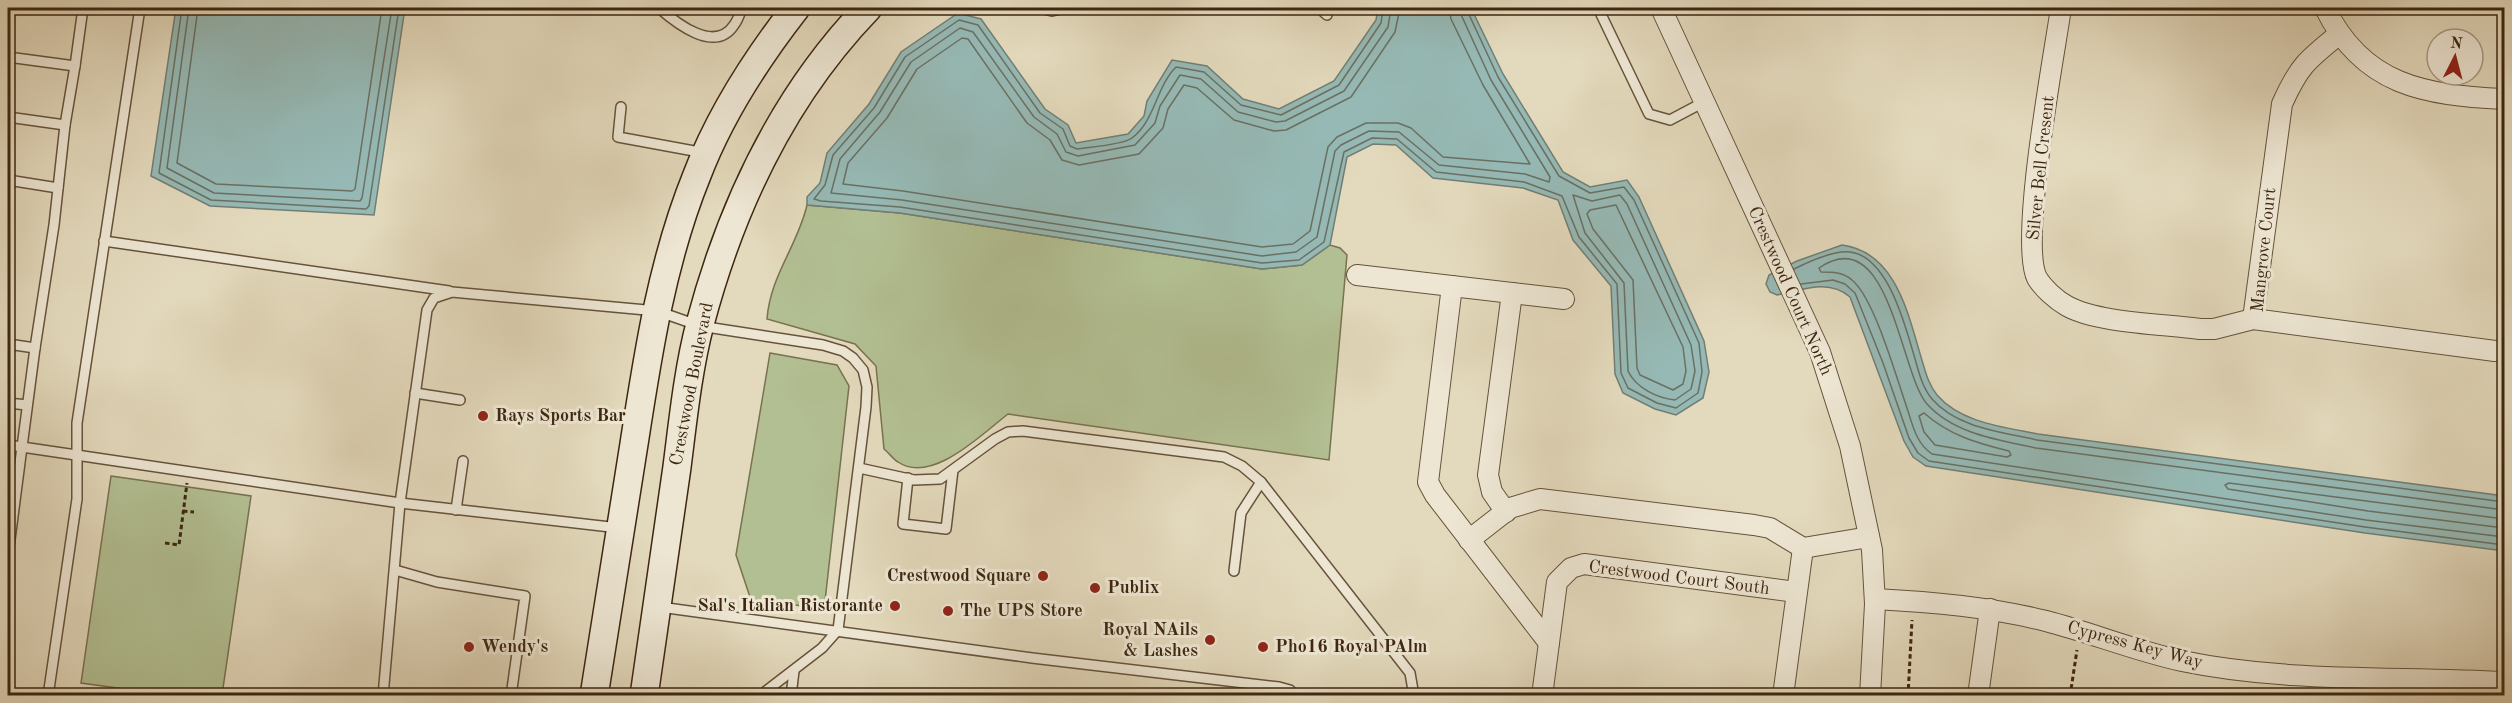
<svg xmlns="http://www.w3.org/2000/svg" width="2512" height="703" font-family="'Old Standard TT',serif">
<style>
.green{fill:#b2bf92;stroke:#787251;stroke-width:1.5}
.water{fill:#96b9b5;stroke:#727e73;stroke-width:1.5}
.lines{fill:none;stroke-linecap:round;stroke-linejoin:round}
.shore{stroke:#6a7062;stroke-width:1.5}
.lane-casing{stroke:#66533b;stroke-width:12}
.street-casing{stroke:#66533b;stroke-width:22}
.secondary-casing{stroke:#3d2610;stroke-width:30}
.path{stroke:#3d2610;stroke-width:3;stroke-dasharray:4.5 3;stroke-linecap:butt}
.lane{stroke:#ede6d3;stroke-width:9}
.street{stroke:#ede6d3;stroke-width:20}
.secondary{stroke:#ede6d3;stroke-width:27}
.poi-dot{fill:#8f2418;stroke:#ede6d3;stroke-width:2}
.labels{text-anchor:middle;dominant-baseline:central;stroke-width:6;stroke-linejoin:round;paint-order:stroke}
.street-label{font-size:18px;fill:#3d2610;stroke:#ede6d3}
.poi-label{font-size:18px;font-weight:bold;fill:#3d2610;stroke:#ede6d3;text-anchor:start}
</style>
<rect width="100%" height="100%" fill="#e3d9bc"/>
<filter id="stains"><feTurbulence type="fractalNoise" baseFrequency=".00333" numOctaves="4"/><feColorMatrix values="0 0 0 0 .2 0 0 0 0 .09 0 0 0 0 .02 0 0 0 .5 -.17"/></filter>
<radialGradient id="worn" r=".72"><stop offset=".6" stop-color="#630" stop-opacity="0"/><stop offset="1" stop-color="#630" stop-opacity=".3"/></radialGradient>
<g class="green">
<path d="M807,205l93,8 362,56 40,-4 28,-20 10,3 7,7 -18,205 -321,-46c-25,19 -76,71 -110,48 -5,-3 -9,-9 -14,-13l-8,-83 -21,-22 -88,-25c3,-43 31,-74 40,-114z"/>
<polygon points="770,353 837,365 849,386 825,601 812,607 751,600 736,555"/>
<polygon points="111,476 251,496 222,695 169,695 81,683"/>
</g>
<g class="water">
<polygon points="176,8 405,8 374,215 210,206 151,176"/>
<polygon points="1378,8 1471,8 1503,74 1563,172 1590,187 1627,180 1639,197 1704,341 1709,372 1703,398 1676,415 1655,409 1623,393 1615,374 1611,286 1573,240 1558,200 1523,188 1433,178 1396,145 1373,144 1347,157 1330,245 1302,265 1262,269 900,213 807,205 807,197 820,183 827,153 869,104 901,52 958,13 981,19 1045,109 1068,125 1076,143 1128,134 1144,116 1147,101 1172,60 1207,66 1243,99 1279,109 1334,81 1376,20"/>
<path d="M1842,245c54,7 66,69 79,112 4,13 7,27 16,38 24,28 67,32 101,39l466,62v55l-139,-18 -439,-67 -13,-9 -9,-16 -54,-144c-21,-19 -48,-7 -73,-2l-7,-3 -4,-8 3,-9 28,-14z"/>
</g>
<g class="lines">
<g class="shore">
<polyline points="182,8 159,173 211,200 366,209 369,206 399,8"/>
<polyline points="189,8 167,168 214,193 360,201 362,198 392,8"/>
<polyline points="198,8 177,163 216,184 352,191 355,189 382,8"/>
<path d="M1383,8l-2,15 -42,62 -58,30 -40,-10 -37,-33 -28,-5c-20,20 -21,54 -44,71 -9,7 -43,9 -55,11l-7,-3 -7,-17 -23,-16 -62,-88 -19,-5 -54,37 -31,51 -41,47 -8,30 -11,14 7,2 79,6 362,56 37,-3 25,-18 20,-90 28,-14 25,1 39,33 88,10 38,14 17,41 38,47 4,89 7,15 29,15 19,5 22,-15 4,-21 -3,-29 -65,-143 -10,-13 -34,6 -31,-17 -61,-99 -32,-69"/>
<polyline points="1391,8 1388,27 1344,91 1285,121 1276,122 1238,112 1201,79 1180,75 1160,106 1155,123 1135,145 1078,156 1066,152 1057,134 1034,117 973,32 960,28 911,62 880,112 840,159 831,193 902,200 1262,256 1296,252 1317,237 1335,151 1341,145 1369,131 1399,132 1439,165 1525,174 1549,182 1550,177 1491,80 1458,8"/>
<polyline points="1400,8 1395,32 1351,97 1286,130 1274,131 1234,120 1197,88 1184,85 1168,109 1163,128 1139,154 1079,165 1062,160 1050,140 1027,123 968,39 962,38 917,69 887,118 848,163 843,184 903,191 1262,247 1293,244 1310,231 1328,147 1337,137 1366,123 1398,123 1411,128 1443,157 1530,164 1483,85 1451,19 1449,8"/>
<path d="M1573,195l19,6 28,-6 7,9 64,141 4,26 -4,18 -16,11c-18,-2 -39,-12 -47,-29l-4,-88 -39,-50z"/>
<polygon points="1616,205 1683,347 1686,371 1683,384 1673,390 1640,375 1637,368 1633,280 1593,229 1587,214 1590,210"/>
<path d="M1794,269c14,-7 32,-15 47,-17 44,-6 63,70 72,100 5,16 8,34 19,47 25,29 70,33 105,41l467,62"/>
<polyline points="1801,284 1833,280 1845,284 1855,293 1883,363 1909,438 1918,453 1929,461 2365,527 2504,545"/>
<path d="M1924,413c25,22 52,30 85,38l2,4 -4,2 -72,-12 -11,-13 -5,-16z"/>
<path d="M2504,510l-468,-62c-37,-8 -82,-14 -109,-44 -27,-30 -37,-185 -108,-136l2,4c11,0 22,0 31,8 23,19 45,100 56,131 5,16 9,33 24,43l434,66 138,17"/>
<polyline points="2504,519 2229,483 2225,485 2228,489 2368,511 2504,528"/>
</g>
<defs>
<g id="lane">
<path d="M659,8c17,15 56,46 75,17 4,-5 6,-12 8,-17"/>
<polyline points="1039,8 1052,11 1065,8"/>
<polyline points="1319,8 1327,15"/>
<polyline points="1598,8 1649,114 1670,120 1704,102"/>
<polyline points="8,57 75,66 65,125"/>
<polyline points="75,66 83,8"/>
<polyline points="621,107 618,137 705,153"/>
<polyline points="8,117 65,125 54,225 35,348"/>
<polyline points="8,180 58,188"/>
<polyline points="104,241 449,291"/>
<polyline points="8,344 35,348 22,447 400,503 619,528"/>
<polyline points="415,393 460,400"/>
<polyline points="8,403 27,405"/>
<polyline points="8,445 22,447 8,555"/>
<polyline points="859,468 914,480 940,479 995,439 1008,432 1023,431 1224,457 1242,466 1261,482 1410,673 1414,696"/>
<polyline points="908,478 903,524 946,529 953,470"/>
<polyline points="456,510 463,461"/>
<polyline points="395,570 437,582 525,596 511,696"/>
<polyline points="1234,571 1241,513 1261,482"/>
<polyline points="660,607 1032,658 1279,687 1290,690 1295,696"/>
<polyline points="48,693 64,696"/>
<polyline points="48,696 77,499 77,423 140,8"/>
<polyline points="383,696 400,503 427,310 434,298 452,292 657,311 700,326 823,345 843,351 853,358 863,370 867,387 866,407 838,630 822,648 766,691 766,696"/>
<polyline points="791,696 794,671"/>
</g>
<g id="street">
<polyline points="1661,8 1820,352 1850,446 1872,550 1875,604 1870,696"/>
<path d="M2061,8c-7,48 -42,234 -24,270 6,10 19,22 30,28 30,17 97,18 133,23h14l39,-10 242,32"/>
<path d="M2325,8c38,78 100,87 179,91"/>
<polyline points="1357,275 1564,299"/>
<polyline points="1452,286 1428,482 1435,495 1549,643"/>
<path d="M2253,319l29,-215c17,-38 25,-44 56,-69"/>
<polyline points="1506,512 1492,492 1488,475 1512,293"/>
<polyline points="1469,540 1510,508 1540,499 1754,525 1770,528 1803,548 1869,537"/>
<path d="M1875,599c58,3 115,8 171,22 46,12 90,30 136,40 106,22 215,15 322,21"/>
<polyline points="1542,696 1557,582 1571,568 1584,564 1796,592"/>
<polyline points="1783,696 1803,548"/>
<polyline points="1978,696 1990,609"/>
</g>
<g id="secondary">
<path d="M594,696c14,-84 27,-168 40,-252 14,-91 28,-183 63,-269 23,-60 60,-117 99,-167"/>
<path d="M644,696c11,-77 22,-153 33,-229 6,-47 11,-97 23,-143 31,-117 84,-229 168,-316"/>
</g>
</defs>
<use href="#lane" class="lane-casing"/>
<use href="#street" class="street-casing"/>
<use href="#secondary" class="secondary-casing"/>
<g class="path">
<polyline points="183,511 194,512"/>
<polyline points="165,543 179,545 187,483"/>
<polyline points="1908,696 1912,620"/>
<polyline points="2070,696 2077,650"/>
</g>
<use href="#lane" class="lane"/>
<use href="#street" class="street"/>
<use href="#secondary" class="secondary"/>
</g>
<g class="poi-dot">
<circle cx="483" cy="416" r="6"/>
<circle cx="1043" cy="576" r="6"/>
<circle cx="1095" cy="588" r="6"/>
<circle cx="895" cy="606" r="6"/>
<circle cx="948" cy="611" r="6"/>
<circle cx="1210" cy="640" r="6"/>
<circle cx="469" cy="647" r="6"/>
<circle cx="1263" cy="647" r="6"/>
</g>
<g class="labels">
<g class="street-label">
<text transform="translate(2041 168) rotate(-84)">Silver Bell Cresent</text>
<text transform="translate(2264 250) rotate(-84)">Mangrove Court</text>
<text transform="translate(1790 291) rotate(66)">Crestwood Court North</text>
<text transform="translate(692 384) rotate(-79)">Crestwood Boulevard</text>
<text transform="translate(1679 578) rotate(7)">Crestwood Court South</text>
<text transform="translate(2135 645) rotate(15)">Cypress Key Way</text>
</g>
<g class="poi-label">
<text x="495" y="416">Rays Sports Bar</text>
<text x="1031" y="576" text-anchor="end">Crestwood Square</text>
<text x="1107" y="588">Publix</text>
<text x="883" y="606" text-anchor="end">Sal's Italian Ristorante</text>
<text x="960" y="611">The UPS Store</text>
<text x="1198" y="630" text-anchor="end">Royal NAils<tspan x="1198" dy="21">&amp; Lashes</tspan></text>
<text x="481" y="647">Wendy's</text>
<text x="1275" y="647">Pho16 Royal PAlm</text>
</g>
</g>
<rect width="2512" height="703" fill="none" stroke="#e3d9bc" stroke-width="30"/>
<rect x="9" y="9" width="2494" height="685" fill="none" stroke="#3d2610" stroke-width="3"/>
<rect x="15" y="15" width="2482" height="673" fill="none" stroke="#3d2610" stroke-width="1.5"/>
<g transform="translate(2455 57) rotate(6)"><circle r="28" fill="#ede6d3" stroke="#a79985" stroke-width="1.5"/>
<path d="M0-4.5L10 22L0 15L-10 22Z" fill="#8f2418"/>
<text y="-9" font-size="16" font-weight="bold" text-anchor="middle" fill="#3d2610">N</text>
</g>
<rect width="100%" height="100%" filter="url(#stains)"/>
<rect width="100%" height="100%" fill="url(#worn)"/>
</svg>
